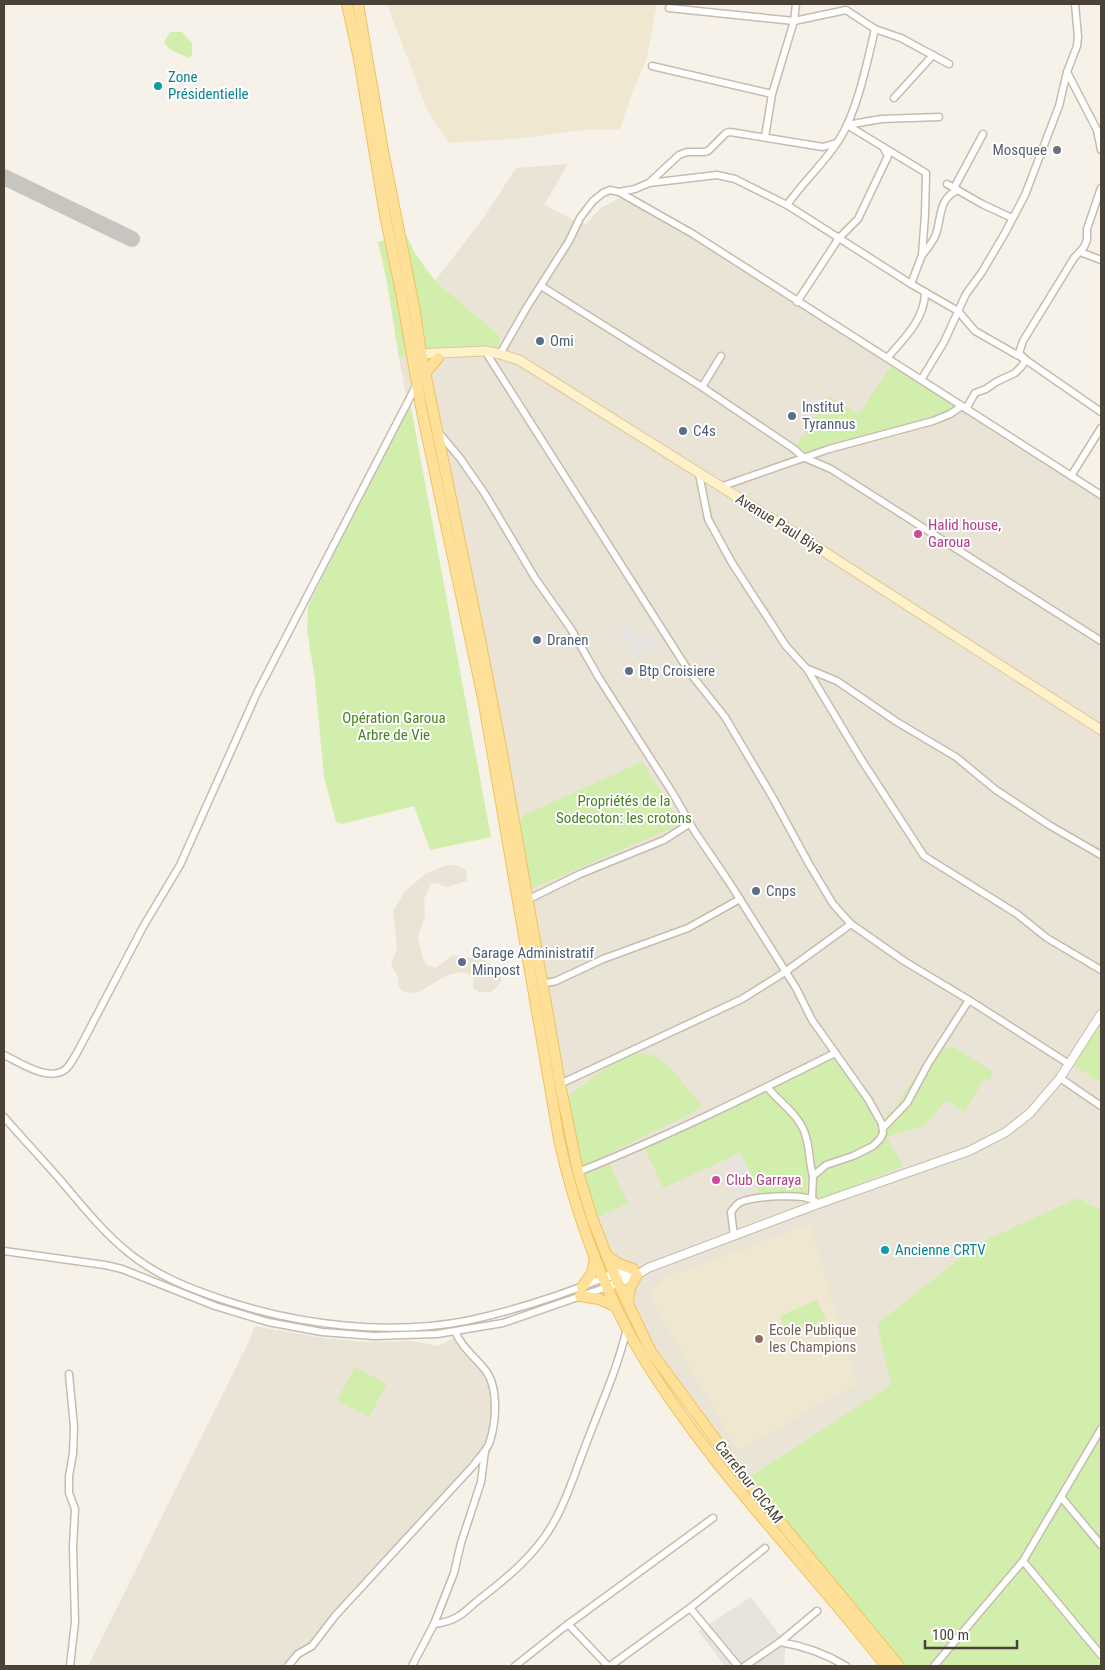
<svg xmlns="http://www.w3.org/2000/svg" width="1105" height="1670" font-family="'Roboto Condensed',sans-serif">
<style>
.residential{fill:#eae4d6}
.industrial{fill:#e8e3dd}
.education{fill:#f0e7d1}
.green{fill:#d2eead}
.parking{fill:#e7e4e0}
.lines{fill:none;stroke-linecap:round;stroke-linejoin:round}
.taxiway{stroke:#c7c5c0;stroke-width:16}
.minor-casing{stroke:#c6bcad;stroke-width:9}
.tertiary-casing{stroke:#c6bcad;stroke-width:10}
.secondary-casing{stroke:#dec996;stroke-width:11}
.primary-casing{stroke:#f0c25c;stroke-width:12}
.minor{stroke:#fff;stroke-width:6}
.tertiary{stroke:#fff;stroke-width:8}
.secondary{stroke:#fff1c9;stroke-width:9}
.primary{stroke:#ffe098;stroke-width:10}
.culture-dot{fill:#0f9aa8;stroke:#fff;stroke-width:2}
.worship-dot{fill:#6b7280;stroke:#fff;stroke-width:2}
.service-dot{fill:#5c6f8a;stroke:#fff;stroke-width:2}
.hotel-dot{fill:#d1479c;stroke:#fff;stroke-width:2}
.education-dot{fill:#8d6e63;stroke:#fff;stroke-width:2}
.labels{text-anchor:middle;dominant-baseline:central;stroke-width:4;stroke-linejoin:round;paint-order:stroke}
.culture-label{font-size:15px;fill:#0d838f;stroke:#fff;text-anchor:start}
.worship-label{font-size:15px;fill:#5b616d;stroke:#fff;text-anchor:end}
.service-label{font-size:15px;fill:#4e5e75;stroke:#fff;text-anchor:start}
.street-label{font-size:15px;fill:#4a4236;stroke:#fff}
.hotel-label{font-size:15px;fill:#b23c85;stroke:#fff;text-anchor:start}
.park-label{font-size:15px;fill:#488322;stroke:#fff}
.education-label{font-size:15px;fill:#785e54;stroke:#fff;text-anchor:start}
</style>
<rect width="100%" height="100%" fill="#f6f2e9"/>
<g class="residential">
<polygon points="568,164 544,205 572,219 586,224 601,208 628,193 1101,495 1101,1210 1078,1198 892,1385 743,1481 648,1351 579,1173 483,667 422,381 406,395 399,358 418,356 447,347 460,346 481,346 496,350 500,344 501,340 499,335 435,281 484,217 516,168"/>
<polygon points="456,865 466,870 467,881 446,887 436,883 431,884 424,899 425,916 418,937 423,959 426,964 436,968 453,955 485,960 498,970 502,980 497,987 491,992 479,992 474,989 473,984 474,976 462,972 447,975 419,992 408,993 402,991 399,986 397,975 391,965 397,949 393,911 405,891 427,873 444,866"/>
<polygon points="254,1326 324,1338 365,1342 413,1341 438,1346 455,1337 460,1338 488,1368 496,1403 492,1436 480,1456 339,1613 289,1666 88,1666 252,1335"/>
</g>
<polygon class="industrial" points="751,1597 786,1643 784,1666 725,1666 698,1631"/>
<g class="education">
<polygon points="387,4 657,4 646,61 633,90 620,129 583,130 524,138 449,143 427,110"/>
<polygon points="810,1224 857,1383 738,1451 648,1294 667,1277"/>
</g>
<g class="green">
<polygon points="170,32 182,32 192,43 192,55 188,58 169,49 164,42"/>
<path d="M406,235l10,20 19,26 64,54c3,7 1,10 -4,15 -37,-11 -60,4 -96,8l-12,-76 -9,-40z"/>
<polygon points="893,362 962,406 950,414 803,457 794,449 829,396 859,414"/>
<polygon points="410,402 491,837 430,850 414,806 342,824 336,822 324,777 315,680 307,630 308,606"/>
<polygon points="642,762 681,824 524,892 516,829 524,815"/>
<polygon points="1101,1021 1101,1083 1073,1065"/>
<path d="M952,1046l42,26 -5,8 -5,-1 -19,33 -19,-12 -20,25 -39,12 16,29 -95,38 -6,-3 6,-4 3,-13 -3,-5 -2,18h-45l-3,-2v-5l-18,-37 -77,35 -17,-37 -2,-10 188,-86c15,26 40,46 47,76l9,-18 5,-1c15,-24 29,-56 59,-66z"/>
<polygon points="636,1053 653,1055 670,1067 702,1106 689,1115 648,1134 581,1168 563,1100 610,1065"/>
<polygon points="608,1161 628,1203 601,1216 593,1216 581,1172"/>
<polygon points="1078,1198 1101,1210 1101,1666 896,1666 743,1481 891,1385 877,1324 979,1243"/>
<polygon points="817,1300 826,1320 788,1336 780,1316"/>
<polygon points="355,1367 387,1384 369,1417 337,1400"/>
</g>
<g class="parking">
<polygon points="630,625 640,641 653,631 657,643 633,658 618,633"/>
<polygon points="741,1153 758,1190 739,1199 728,1175 734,1171 732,1166 726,1169 722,1162"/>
</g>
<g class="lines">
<polyline class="taxiway" points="4,177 132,239"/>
<defs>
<g id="minor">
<polyline points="669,8 794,21 846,10 875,29 901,38 949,64"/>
<polyline points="652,66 772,94"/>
<polyline points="1067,72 1097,130 1101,150"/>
<polyline points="894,98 933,55"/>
<polyline points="847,125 926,173 925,215 922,255 911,284"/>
<polyline points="847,125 881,119 939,117"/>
<polyline points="765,137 772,94 794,21 796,4"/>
<polyline points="650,182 679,155 687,152 704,152 708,151 726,133 730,132 823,147 836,143"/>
<polyline points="947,184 982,204 1012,218"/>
<polyline points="954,188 983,134"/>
<polyline points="619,192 635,189 649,183 717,175 735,179 787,205 911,284 958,311 975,331 1026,360 1101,412"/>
<path d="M787,205c18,-26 48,-52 60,-80 13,-28 21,-66 28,-96"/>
<polyline points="1080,252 1101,260"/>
<path d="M923,254c5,-6 10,-12 13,-20 6,-18 2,-35 22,-44"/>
<polyline points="541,286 702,387 794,449 803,457 831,469 1101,641"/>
<polyline points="797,302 839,238 858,219 888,156 883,147"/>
<polyline points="485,351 690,673 725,717 773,798 809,864 833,904 851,924 904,961 969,1000 1069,1064"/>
<polyline points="500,354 527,307 569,241 580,218 593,201 603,193 610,190 619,192 693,234 1101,495"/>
<path d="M887,358c17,-19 38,-39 38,-66"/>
<polyline points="921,380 944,342 966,294 982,272 1005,233 1025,195 1059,106 1067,72 1077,46 1078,37 1075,4"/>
<polyline points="702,387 721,356"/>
<polyline points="966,409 975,393 986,389 996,382 1015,373 1021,367 1026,360 1019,353 1023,341 1074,258 1084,247 1087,240 1087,229 1101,188"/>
<polyline points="439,433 460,458 485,494 535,578 571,629 599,678 672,792 695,832 729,882 796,988 812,1020 868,1099 882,1124 883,1133 880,1139 873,1146 853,1156 826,1165 813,1176 812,1199"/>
<polyline points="699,474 708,519 732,563 786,646 807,669 861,759 924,856 1017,914 1047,938 1101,970"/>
<polyline points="1071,476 1101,428"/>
<polyline points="720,487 829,449 933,421 950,414 962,406"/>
<polyline points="808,669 837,681 897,722 956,757 996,790 1049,825 1101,855"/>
<polyline points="527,900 580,874 664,840 689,824"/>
<polyline points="542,984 556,981 603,959 688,928 740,899"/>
<path d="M4,1055c15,7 45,28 62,14 5,-5 9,-13 13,-20l64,-122 37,-62 77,-172 160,-309"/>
<polyline points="1060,1078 1101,1106"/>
<polyline points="560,1084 742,999 785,972 851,924"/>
<path d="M767,1087c13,16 34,29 39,50 4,12 3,26 7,39"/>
<path d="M4,1117c19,22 39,43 58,65 21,25 42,51 67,71 28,23 62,36 95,47 75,25 164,36 242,21 47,-10 93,-25 138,-43"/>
<polyline points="883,1128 907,1103 928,1064 969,1000"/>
<path d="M578,1172c88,-35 173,-77 257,-119"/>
<path d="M734,1236l-3,-24c2,-3 5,-7 8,-9 12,-7 64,-10 76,-2"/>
<polyline points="4,1251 105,1265 122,1269 215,1306 268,1322 322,1332 374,1336 437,1334 503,1323 607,1287"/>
<polyline points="69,1374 74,1427 73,1454 69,1476 69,1493 75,1509 73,1547 75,1622 70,1666"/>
<polyline points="1061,1497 1101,1545"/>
<polyline points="1023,1561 1101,1655"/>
<polyline points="690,1608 738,1666"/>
<path d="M434,1624c9,-1 17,-3 25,-8 6,-4 12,-10 17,-14 30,-23 61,-48 79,-82 14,-25 22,-54 33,-81 14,-37 30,-72 39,-111"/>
<polyline points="568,1624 608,1666"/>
<path d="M780,1642c24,4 46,12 66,24"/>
<path d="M288,1666l10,-12 14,-8 23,-30 138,-150c5,-7 12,-14 16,-22 7,-20 10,-55 -3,-73 -10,-13 -25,-24 -31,-40"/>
<polyline points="412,1666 434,1624 454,1573 461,1543 481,1482 485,1451"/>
<polyline points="515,1666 563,1628 713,1518"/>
<polyline points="610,1666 690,1608 765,1548"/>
<polyline points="745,1666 780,1642 817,1611"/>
<polyline points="934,1666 1023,1561 1101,1429"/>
</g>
<g id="tertiary">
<polyline points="609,1276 634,1269"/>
<polyline points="607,1287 637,1275 648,1268 818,1204 969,1151 1006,1132 1030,1113 1060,1078 1101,1014"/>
</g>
<polyline id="secondary" points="416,354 485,351 500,354 519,360 806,540 1101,730"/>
<g id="primary">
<path d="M347,4l12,55 26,156 16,77 21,120 61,286 76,441c15,70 45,153 82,215 68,113 164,208 245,312"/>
<polyline points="358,4 383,151 415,312 421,353 480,639 502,753 560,1084 578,1172 592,1218 614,1274 651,1352 744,1478 899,1666"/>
<polyline points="425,373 438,358"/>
<polyline points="607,1256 619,1264 633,1269"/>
<polyline points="582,1287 592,1273 595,1258"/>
<polyline points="580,1296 599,1299 615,1306"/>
<polyline points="628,1302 630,1288 637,1275"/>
</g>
</defs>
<use href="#minor" class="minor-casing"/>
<use href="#tertiary" class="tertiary-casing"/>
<use href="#secondary" class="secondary-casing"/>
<use href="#primary" class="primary-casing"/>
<use href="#minor" class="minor"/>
<use href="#tertiary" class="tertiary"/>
<use href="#secondary" class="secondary"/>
<use href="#primary" class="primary"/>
</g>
<g class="culture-dot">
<circle cx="158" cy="86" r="5"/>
<circle cx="885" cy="1250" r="5"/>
</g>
<circle class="worship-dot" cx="1057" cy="150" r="5"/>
<g class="service-dot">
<circle cx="540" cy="341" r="5"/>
<circle cx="792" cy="416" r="5"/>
<circle cx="683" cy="431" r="5"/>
<circle cx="537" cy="640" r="5"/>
<circle cx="629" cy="671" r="5"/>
<circle cx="756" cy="891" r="5"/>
<circle cx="462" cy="962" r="5"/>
</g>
<g class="hotel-dot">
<circle cx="918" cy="534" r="5"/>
<circle cx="716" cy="1180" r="5"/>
</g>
<circle class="education-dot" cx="759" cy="1339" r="5"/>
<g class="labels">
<g class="culture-label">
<text x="168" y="77">Zone<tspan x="168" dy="17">Présidentielle</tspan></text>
<text x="895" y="1250">Ancienne CRTV</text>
</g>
<g class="worship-label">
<text x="1047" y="150">Mosquee</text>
</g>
<g class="service-label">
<text x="550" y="341">Omi</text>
<text x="802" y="407">Institut<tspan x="802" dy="17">Tyrannus</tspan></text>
<text x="693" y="431">C4s</text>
<text x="547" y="640">Dranen</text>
<text x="639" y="671">Btp Croisiere</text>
<text x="766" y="891">Cnps</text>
<text x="472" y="953">Garage Administratif<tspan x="472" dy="17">Minpost</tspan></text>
</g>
<g class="street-label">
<text transform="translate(780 524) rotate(32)">Avenue Paul Biya</text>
<text transform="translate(749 1482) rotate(52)">Carrefour CICAM</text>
</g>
<g class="hotel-label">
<text x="928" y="525">Halid house,<tspan x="928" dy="17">Garoua</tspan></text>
<text x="726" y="1180">Club Garraya</text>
</g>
<g class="park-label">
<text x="394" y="718">Opération Garoua<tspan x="394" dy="17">Arbre de Vie</tspan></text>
<text x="624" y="801">Propriétés de la<tspan x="624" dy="17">Sodecoton: les crotons</tspan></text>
</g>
<g class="education-label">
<text x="769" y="1330">Ecole Publique<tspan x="769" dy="17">les Champions</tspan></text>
</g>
</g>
<rect width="1105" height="1670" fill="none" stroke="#4a4236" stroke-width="10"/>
<path d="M925 1640v8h92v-8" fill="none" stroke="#4a4236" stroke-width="2.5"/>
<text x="932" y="1640" font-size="15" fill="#4a4236" stroke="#ffffff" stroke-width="4" paint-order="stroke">100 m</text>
</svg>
